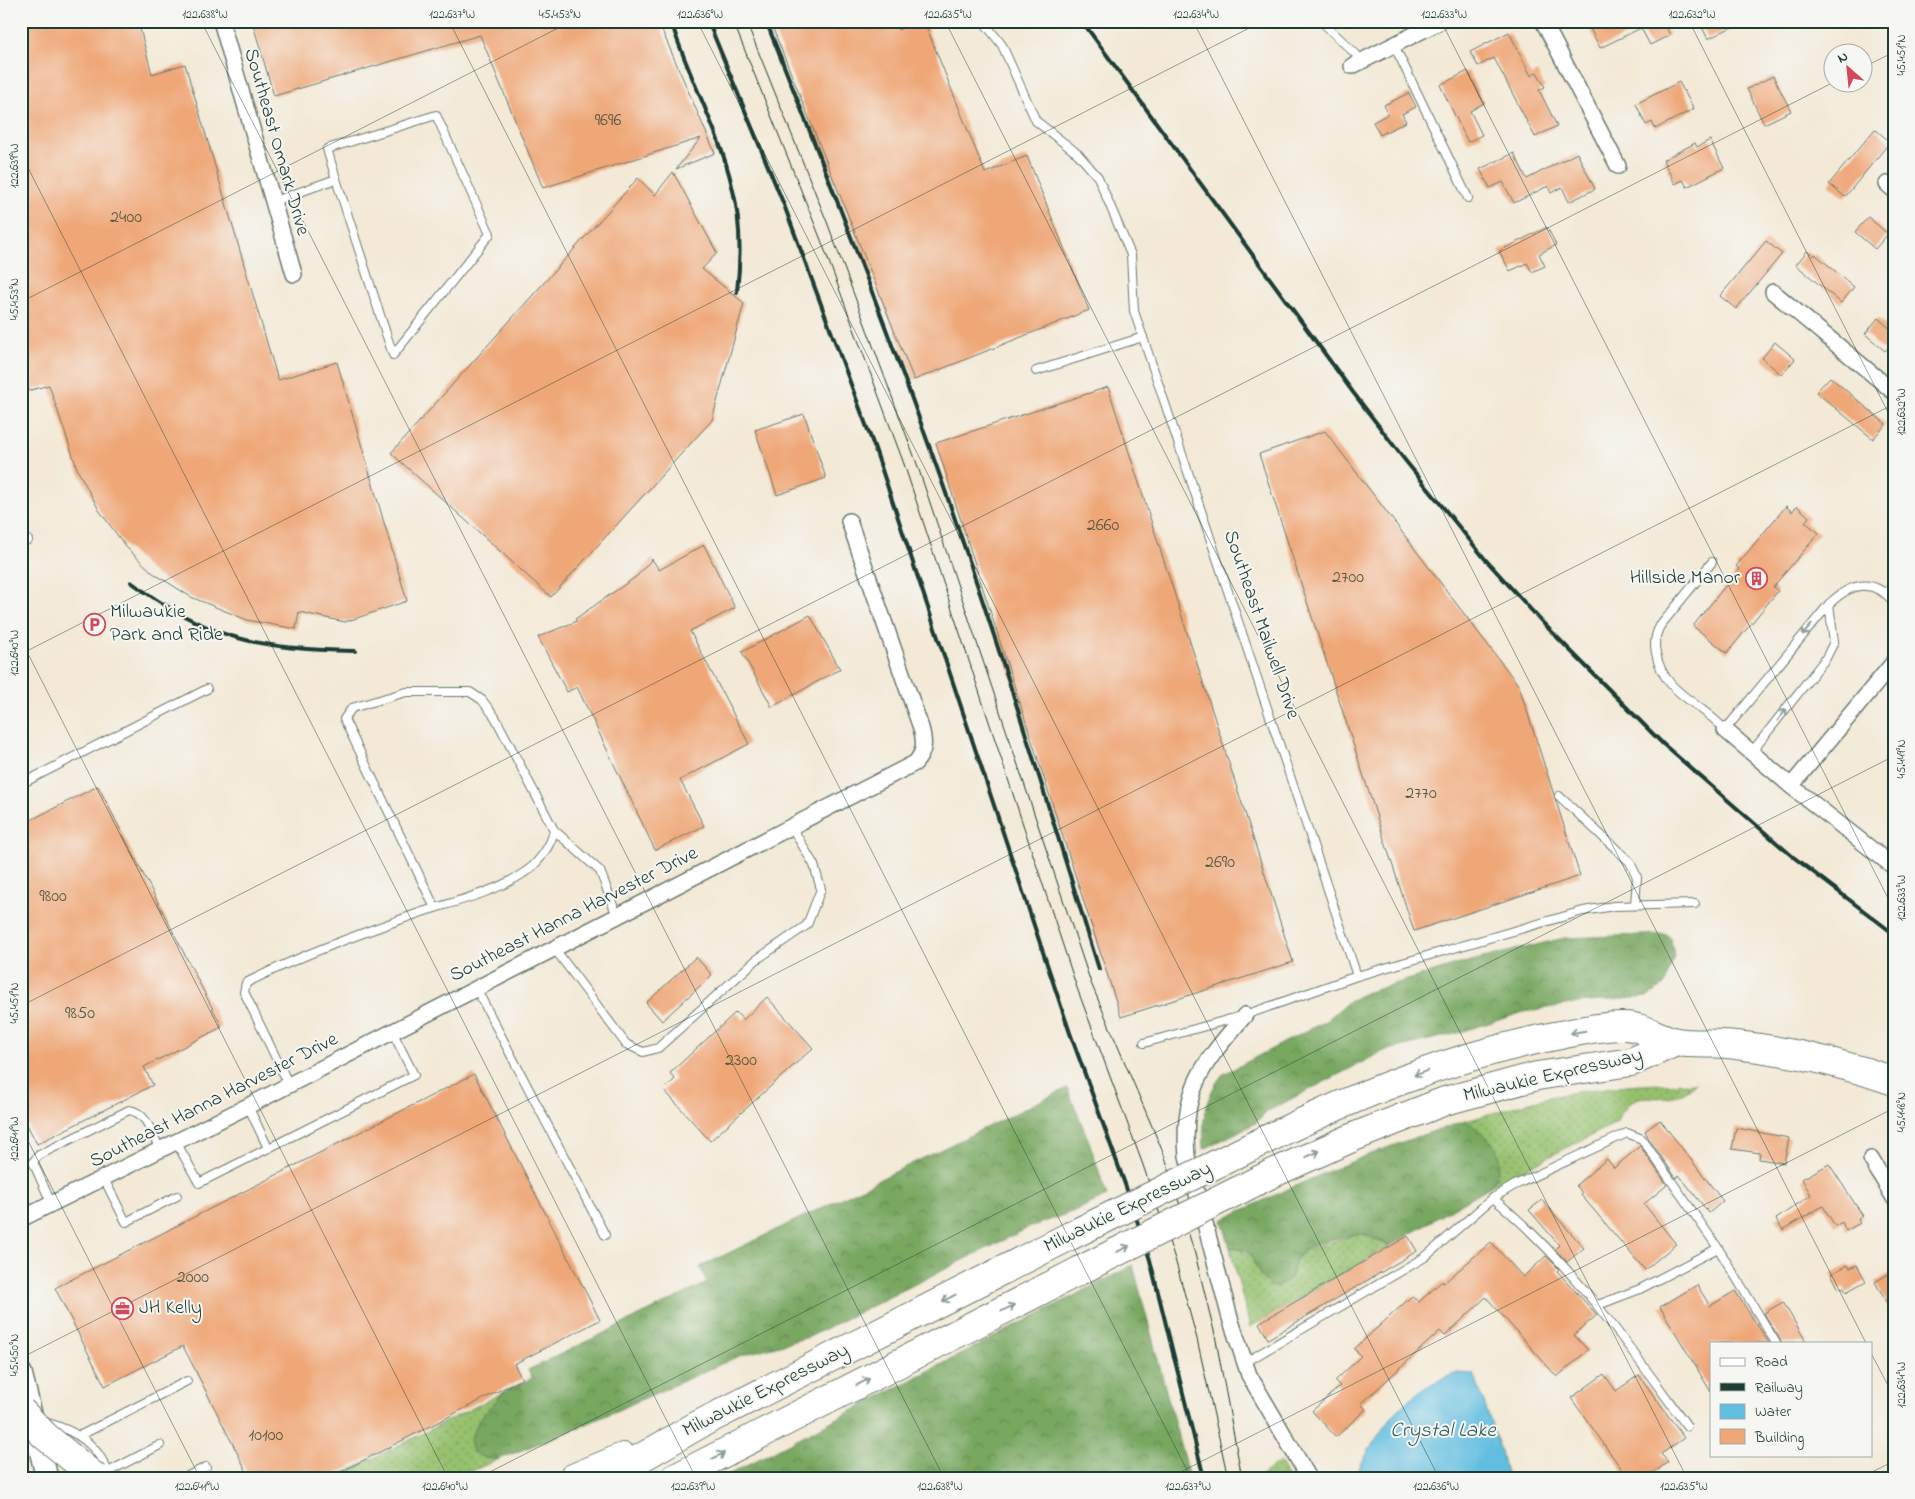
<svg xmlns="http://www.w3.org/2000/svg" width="1915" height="1499" font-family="'Indie Flower',sans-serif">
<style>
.grass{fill:url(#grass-dots);stroke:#5a7f51}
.forest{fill:url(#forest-crowns);stroke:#4c724a}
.water{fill:#62bee0;stroke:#407e8a}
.building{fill:#efa778}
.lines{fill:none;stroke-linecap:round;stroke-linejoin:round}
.lane-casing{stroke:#69796d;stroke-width:10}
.street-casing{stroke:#69796d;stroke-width:18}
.secondary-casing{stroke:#69796d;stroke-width:24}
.highway-casing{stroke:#69796d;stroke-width:30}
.lane{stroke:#fff;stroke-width:8}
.street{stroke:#fff;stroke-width:15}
.secondary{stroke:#fff;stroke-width:21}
.highway{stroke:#fff;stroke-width:28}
.tram{stroke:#1f3d34;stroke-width:1}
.rail{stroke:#1f3d34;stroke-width:4}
.highway-bridge-casing{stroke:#69796d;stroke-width:30;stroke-linecap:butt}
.highway-bridge{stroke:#fff;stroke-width:28}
.oneway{stroke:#8f9e9a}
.ticks{fill:none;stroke:#1f3d34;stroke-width:1;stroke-opacity:0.45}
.labels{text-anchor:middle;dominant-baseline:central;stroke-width:4;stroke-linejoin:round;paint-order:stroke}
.number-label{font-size:18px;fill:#535845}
.street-label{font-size:20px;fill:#1f3d34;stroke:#f6f6f2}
.poi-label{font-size:20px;fill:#1f3d34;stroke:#f6f6f2;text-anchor:start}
.water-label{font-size:21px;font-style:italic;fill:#305d5f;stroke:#f6f6f2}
.neatline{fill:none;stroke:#1f3d34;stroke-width:2}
.ticks-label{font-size:12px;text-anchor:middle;fill:#1f3d34}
</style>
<defs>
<pattern id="grass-dots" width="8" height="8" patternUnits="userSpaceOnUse" patternTransform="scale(1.25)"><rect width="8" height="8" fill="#96c16e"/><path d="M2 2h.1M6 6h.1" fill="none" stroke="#7a9e5b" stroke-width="1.8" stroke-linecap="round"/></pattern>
<pattern id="forest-crowns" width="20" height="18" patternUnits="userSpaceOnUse" patternTransform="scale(1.25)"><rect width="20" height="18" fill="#78a761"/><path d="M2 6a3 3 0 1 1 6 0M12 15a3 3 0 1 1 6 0" fill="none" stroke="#628951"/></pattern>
</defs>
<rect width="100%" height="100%" fill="#f6f6f2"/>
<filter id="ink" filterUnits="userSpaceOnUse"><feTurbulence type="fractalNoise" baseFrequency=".02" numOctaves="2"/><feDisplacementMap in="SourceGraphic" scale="10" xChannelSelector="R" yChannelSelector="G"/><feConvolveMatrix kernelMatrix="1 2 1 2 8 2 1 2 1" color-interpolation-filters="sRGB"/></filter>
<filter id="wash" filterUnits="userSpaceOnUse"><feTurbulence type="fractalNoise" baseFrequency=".0096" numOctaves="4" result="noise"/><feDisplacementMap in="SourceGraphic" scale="20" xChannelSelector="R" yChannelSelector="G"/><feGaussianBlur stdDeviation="1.12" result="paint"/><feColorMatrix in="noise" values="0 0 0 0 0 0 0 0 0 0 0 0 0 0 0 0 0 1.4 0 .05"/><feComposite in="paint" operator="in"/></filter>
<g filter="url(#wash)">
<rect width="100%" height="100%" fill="#f3e9d6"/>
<g class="grass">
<path d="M1696,1083c-5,4 -10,9 -16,11 -32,12 -42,-13 -64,29l-127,64 10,-14 -33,-52c29,-8 59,-19 89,-25 47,-10 94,-12 141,-13z"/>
<path d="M1360,1233c11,4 20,11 31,12l-141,82 -20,-79c23,3 22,9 31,29l29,2 6,-20 9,-9z"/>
<polygon points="504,1392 479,1420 484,1458 499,1459 456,1478 335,1478"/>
<polygon points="1280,1462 1289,1478 1257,1478"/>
</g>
<g class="forest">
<path d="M1667,934l4,5 3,17 -9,28 -17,13 -71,6 -53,9 -70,22 -70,17 -116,60 -12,12 -52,26c-2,-28 0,-51 18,-74l105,-55 22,-19 16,-8 98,-30 101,-25z"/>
<polygon points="1067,1088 1090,1144 1107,1196 1072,1212 1030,1227 809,1337 739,1356 571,1431 499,1459 484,1458 473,1452 470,1440 479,1420 504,1392 532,1378 528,1370 707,1283 700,1267"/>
<path d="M1466,1121c27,19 46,34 23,66l-98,58c-11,-1 -20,-12 -32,-11 -10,0 -47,10 -55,16 -18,14 -4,34 -33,37l-10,-10 -11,-23 -4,-4 -16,-2 -8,-28c79,-38 160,-74 244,-99z"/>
<polygon points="1133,1265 1189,1478 722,1478"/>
</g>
<path class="water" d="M1458,1373l16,1 27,77 6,27h-148l-1,-8c24,-45 49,-82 100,-97z"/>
<g id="blocks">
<g class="building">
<polygon points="21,21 138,21 152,74 185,64 278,380 337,362 407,601 345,622 299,612 296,629 247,620 191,597 153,573 126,547 99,510 78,471 49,385 24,392 21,384"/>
<polygon points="252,21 658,21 715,153 676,169 701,138 543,188 480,35 274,96"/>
<polygon points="770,21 894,21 898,30 918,21 924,21 985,173 1027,156 1089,310 914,380"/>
<polygon points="1586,21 1663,21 1670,35 1650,45 1641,28 1600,48"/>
<polygon points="1699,21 1744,21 1708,39"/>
<polygon points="1509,32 1531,76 1537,72 1545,87 1539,90 1557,126 1535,137 1494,58 1478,66 1470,52"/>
<polygon points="1468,71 1484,103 1470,111 1482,135 1468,142 1440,85"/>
<polygon points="1773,76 1791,111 1764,124 1747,89"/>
<polygon points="1679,82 1694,109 1655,129 1652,122 1646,125 1636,104"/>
<polygon points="1409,93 1416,107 1402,114 1406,122 1380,135 1373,122 1388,114 1384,105"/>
<polygon points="1875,129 1890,142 1845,197 1829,184"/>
<polygon points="1710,140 1724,168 1687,187 1683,180 1675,184 1663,160 1695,143 1697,147"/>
<polygon points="1514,153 1527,179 1577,153 1595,189 1569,202 1562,187 1551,193 1548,186 1514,203 1503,182 1490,188 1480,169"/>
<polygon points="673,172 717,253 702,269 744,303 712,420 551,597 391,453 638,178 655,195"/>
<polygon points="1868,217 1888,234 1875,249 1855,232"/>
<polygon points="1547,227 1556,245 1539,254 1545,266 1532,272 1527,263 1510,271 1499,251"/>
<polygon points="1766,241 1782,254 1736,309 1720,296"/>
<polygon points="1807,251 1813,256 1815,254 1854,287 1841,303 1796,265"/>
<polygon points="1878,318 1894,332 1894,341 1885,351 1865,334"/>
<polygon points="1775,342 1795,359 1782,375 1762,358"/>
<polygon points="1830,377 1886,424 1873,439 1816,392"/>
<polygon points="1108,387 1293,962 1121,1017 936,443"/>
<polygon points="804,414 826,478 777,495 755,430"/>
<polygon points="1325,431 1519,686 1580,876 1414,931 1259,454"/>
<polygon points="1786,506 1792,512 1797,506 1809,517 1805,522 1819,533 1773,587 1778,591 1727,653 1693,626 1739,569 1736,566"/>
<polygon points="704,545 735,608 690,631 749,744 680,780 704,826 655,850 577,687 567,692 538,637 577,621 575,619 637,576 652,559 659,570"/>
<polygon points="810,615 840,669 772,707 742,652"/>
<polygon points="98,786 222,1027 144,1067 153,1085 37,1144 21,1113 21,825"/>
<polygon points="696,957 712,975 662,1021 646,1003"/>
<polygon points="767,997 813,1048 710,1141 664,1090 675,1079 670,1073 736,1012 743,1020"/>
<polygon points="474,1074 600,1320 514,1364 522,1379 329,1478 250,1478 183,1346 105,1386 55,1288"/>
<polygon points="1660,1120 1723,1201 1709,1213 1679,1175 1676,1178 1649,1139 1645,1131"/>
<polygon points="1736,1128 1789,1138 1784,1163 1759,1159 1760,1153 1732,1149"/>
<polygon points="1640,1146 1667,1185 1644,1204 1676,1244 1645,1270 1581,1195 1582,1193 1576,1185 1607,1159 1614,1168"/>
<polygon points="1829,1164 1863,1216 1858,1219 1860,1223 1846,1231 1842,1222 1835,1226 1823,1206 1783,1230 1776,1219 1811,1195 1802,1179"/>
<polygon points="1542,1200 1584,1248 1567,1262 1555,1249 1559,1245 1529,1210"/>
<polygon points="1408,1236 1417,1251 1268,1339 1259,1323"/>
<polygon points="1491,1242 1523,1277 1546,1256 1559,1269 1557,1271 1597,1315 1574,1335 1588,1350 1557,1377 1486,1297 1445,1336 1440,1331 1361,1404 1366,1409 1336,1437 1312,1411 1340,1386 1335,1381 1361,1356 1354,1349 1412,1296 1419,1302 1442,1281 1444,1283"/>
<polygon points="1848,1265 1850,1268 1857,1265 1866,1281 1846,1292 1843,1287 1839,1289 1831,1274"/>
<polygon points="1894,1271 1894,1316 1875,1282"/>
<polygon points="1697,1285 1710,1306 1735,1291 1769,1343 1711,1343 1711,1392 1660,1307"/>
<polygon points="1783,1302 1807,1343 1782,1343 1764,1313"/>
<polygon points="1604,1374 1616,1391 1639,1375 1684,1438 1661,1454 1668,1462 1646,1478 1628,1478 1571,1398"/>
</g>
</g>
</g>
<g filter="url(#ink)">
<use href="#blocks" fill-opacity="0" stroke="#69796d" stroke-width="1"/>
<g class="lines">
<defs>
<g id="lane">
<polyline points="983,21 1002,45 1036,121 1078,154 1098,177 1131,255 1134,311 1357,976 1245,1015 1144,1043"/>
<polyline points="1321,21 1363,61"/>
<polyline points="1394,45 1468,198"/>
<polyline points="272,202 336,179 327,149 436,115 490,234 393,355 336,179"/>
<polyline points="1036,371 1143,337"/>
<polyline points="21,542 28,540"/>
<path d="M1712,562l-52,64c-5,9 -6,18 -4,27 7,41 45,49 69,77l104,-126 5,38 -8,16 -75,95"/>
<polyline points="1886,593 1894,585"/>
<path d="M1829,604c22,-21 43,-27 65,-2"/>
<polyline points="21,784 207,689"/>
<polyline points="1559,796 1630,862 1637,877 1635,905"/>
<polyline points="554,830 600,871 617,916"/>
<polyline points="554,948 626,1044 643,1052 658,1048 756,960 807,925 821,889 814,865 791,826"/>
<polyline points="1357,976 1583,911 1614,906 1695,904"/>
<polyline points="476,988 605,1235"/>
<path d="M289,1085l-42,-87 -3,-6 2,-9c57,-29 116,-50 176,-71 34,-11 76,-20 106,-42 11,-8 24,-26 26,-40l-59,-113 -13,-17 -12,-8h-64l-54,16 -8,11 91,189"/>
<polyline points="248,1106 268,1148"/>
<polyline points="176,1142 199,1183 414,1075 392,1031"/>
<polyline points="104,1179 126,1222 177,1196"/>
<path d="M1493,1198c78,64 135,147 194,228"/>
<path d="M52,1205l-19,-43 6,-7 90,-45c18,2 24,26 31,40"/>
<polyline points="1598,1305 1640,1289 1718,1248"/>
<polyline points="1244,1363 1425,1257 1493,1198 1513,1186 1627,1133 1642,1139 1718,1248 1776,1343"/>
<path d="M45,1422c32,9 54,22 65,56"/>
<polyline points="81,1435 187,1381"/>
<polyline points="108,1472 160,1445"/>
<polyline points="184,1478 206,1467"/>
</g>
<g id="street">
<polyline points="221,21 294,274"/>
<polyline points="1543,21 1618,166"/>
<polyline points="1352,66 1441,21"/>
<polyline points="1887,184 1894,190"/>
<polyline points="1773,292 1894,392"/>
<polyline points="1725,730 1791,786 1894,867"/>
<polyline points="1791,786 1894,662"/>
<path d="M1245,1015c-42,49 -64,73 -58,141l43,162 19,57 60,103"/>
<polyline points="1871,1159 1894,1198"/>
<path d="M21,1219l227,-113 667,-343c10,-11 10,-21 6,-35l-72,-207"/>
</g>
<polyline id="secondary" points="21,1373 47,1478"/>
<g id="highway">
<path d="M1261,1142c93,-46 191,-86 294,-106 22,-4 48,-11 70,-10 17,0 34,12 51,16 19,3 40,0 60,3 55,6 106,18 158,36"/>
<polyline points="1269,1175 1356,1136 1445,1101 1537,1076 1631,1062 1676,1042"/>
<polyline points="573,1478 623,1457"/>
<polyline points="606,1478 698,1425 1070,1236"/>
<polyline points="675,1478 1079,1271"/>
</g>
</defs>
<use href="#lane" class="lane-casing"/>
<use href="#street" class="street-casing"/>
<use href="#secondary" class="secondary-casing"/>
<use href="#highway" class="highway-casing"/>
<use href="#lane" class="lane"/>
<use href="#street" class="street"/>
<use href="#secondary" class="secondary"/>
<use href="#highway" class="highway"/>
<g class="tram">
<polyline points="733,21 821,240 904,464 1077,988 1143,1165 1175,1259 1197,1339 1228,1478"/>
<polyline points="746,21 827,222 917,464 1091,983 1165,1157 1195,1254 1215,1335 1242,1478"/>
</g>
<g class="rail">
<path d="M671,21c17,56 48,108 61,165 9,34 9,71 5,106"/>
<polyline points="708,21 784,205 875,449 1070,1033 1126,1187 1150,1260 1204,1478"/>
<path d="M766,21c61,152 120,304 175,458 57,162 107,326 158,490"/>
<polyline points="1082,21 1352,391 1404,459 1485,559 1543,623 1663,744 1792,856 1894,934"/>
<path d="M131,582c78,58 128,67 224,69"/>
</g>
<defs>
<g id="highway-bridge">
<polyline points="1070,1236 1261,1142"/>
<polyline points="1079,1271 1269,1175"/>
<polyline points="21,1411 45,1436 96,1478"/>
</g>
</defs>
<use href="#highway-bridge" class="highway-bridge-casing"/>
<use href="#highway-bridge" class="highway-bridge"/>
</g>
<defs><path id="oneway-shaft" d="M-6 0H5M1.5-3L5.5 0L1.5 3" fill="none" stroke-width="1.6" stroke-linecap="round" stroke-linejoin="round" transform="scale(1.25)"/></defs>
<g class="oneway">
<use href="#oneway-shaft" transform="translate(1807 630) rotate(130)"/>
<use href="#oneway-shaft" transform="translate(1782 715) rotate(-52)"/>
<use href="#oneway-shaft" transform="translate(1578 1032) rotate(171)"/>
<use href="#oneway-shaft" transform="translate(1421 1073) rotate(160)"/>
<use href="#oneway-shaft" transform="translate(1313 1154) rotate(-25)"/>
<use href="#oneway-shaft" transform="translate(1123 1249) rotate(-27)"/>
<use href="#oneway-shaft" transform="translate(949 1298) rotate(153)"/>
<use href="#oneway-shaft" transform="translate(1008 1308) rotate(-27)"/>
<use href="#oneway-shaft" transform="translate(863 1382) rotate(-27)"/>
<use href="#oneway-shaft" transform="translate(718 1456) rotate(-27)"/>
</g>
</g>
<path class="ticks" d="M201,21l743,1457M449,21l742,1457M697,21l742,1457M945,21l742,1457M1193,21l673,1322M1441,21l453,889M1689,21l205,403M1862,68l32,-16M21,154l675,1324M21,302l551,-281M21,640l427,838M21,654l1242,-633M21,1006l1813,-924M21,1127l179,351M1871,1353l23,44M21,1358l1873,-954M478,1478l1416,-722M1169,1478l725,-370M1860,1478l34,-17"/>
<defs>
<symbol id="building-ring" viewBox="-11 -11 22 22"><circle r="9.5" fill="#f6f6f2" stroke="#d1495b" stroke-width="1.5"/><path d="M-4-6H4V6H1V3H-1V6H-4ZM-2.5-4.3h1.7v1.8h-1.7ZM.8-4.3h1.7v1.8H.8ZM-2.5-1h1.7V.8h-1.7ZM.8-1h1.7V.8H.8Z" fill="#d1495b"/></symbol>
<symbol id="parking-ring" viewBox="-11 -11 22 22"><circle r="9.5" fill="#f6f6f2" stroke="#d1495b" stroke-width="1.5"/><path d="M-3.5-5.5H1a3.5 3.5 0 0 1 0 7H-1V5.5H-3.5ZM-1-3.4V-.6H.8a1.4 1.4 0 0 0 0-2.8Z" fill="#d1495b"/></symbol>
<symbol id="office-ring" viewBox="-11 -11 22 22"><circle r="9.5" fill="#f6f6f2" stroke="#d1495b" stroke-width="1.5"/><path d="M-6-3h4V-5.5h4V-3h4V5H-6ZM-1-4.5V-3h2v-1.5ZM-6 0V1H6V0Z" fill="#d1495b"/></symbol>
</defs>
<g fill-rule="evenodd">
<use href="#building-ring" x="1744" y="566" width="25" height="25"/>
<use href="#parking-ring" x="82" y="612" width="25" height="25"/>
<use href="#office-ring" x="110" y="1296" width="25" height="25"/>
</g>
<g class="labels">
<g class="number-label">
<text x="608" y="121">9696</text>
<text x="126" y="218">2400</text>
<text x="1103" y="526">2660</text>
<text x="1348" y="578">2700</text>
<text x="1421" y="794">2770</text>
<text x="1220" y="863">2690</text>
<text x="53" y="897">9800</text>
<text x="80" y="1014">9850</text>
<text x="741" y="1061">2300</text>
<text x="193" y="1278">2000</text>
<text x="266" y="1436">10100</text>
</g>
<g class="street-label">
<text transform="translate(276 142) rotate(74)">Southeast Omark Drive</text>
<text transform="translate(1261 625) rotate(71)">Southeast Mailwell Drive</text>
<text transform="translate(574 915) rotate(-27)">Southeast Hanna Harvester Drive</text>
<text transform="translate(1553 1076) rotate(-13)">Milwaukie Expressway</text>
<text transform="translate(214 1101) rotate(-27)">Southeast Hanna Harvester Drive</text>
<text transform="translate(1128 1208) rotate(-26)">Milwaukie Expressway</text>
<text transform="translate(766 1391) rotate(-27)">Milwaukie Expressway</text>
</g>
<g class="poi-label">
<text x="1740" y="578" text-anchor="end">Hillside Manor</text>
<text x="110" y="612">Milwaukie<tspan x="110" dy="23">Park and Ride</tspan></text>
<text x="139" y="1308">JH Kelly</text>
</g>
<g class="water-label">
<text x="1443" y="1431">Crystal Lake</text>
</g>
</g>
<rect width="1915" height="1499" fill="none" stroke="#f6f6f2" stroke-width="55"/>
<rect x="1710" y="1342" width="162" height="115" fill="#f6f6f2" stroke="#a0aca6"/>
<rect x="1720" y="1358" width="25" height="8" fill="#ffffff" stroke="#a0aca6"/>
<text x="1755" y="1366" font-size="15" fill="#1f3d34">Road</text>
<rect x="1720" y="1383" width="25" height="8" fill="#1f3d34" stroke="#a0aca6"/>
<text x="1755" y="1392" font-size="15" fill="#1f3d34">Railway</text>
<rect x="1720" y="1404" width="25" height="15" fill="#62bee0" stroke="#a0aca6"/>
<text x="1755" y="1416" font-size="15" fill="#1f3d34">Water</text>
<rect x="1720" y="1429" width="25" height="15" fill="#efa778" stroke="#a0aca6"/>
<text x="1755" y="1442" font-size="15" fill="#1f3d34">Building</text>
<g transform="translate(1848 68) rotate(333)"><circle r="24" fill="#f6f6f2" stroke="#a0aca6"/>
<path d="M0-4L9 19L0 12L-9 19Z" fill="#d1495b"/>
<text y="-8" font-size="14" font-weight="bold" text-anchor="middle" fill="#1f3d34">N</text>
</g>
<rect x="28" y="28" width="1860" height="1444" class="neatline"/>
<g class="ticks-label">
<text x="205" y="18">122.638°W</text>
<text x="452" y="18">122.637°W</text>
<text x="560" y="18">45.453°N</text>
<text x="700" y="18">122.636°W</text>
<text x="948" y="18">122.635°W</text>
<text x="1196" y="18">122.634°W</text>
<text x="1444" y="18">122.633°W</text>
<text x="1692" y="18">122.632°W</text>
<text transform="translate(1901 55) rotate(-90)" y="4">45.451°N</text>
<text transform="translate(14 166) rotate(-90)" y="4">122.639°W</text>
<text transform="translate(14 299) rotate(-90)" y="4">45.453°N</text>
<text transform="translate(1901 412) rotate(-90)" y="4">122.632°W</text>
<text transform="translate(14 653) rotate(-90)" y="4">122.640°W</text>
<text transform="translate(1901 759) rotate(-90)" y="4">45.449°N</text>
<text transform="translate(1901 898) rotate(-90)" y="4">122.633°W</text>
<text transform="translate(14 1003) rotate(-90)" y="4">45.451°N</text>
<text transform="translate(1901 1112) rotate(-90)" y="4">45.448°N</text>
<text transform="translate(14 1139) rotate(-90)" y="4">122.641°W</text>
<text transform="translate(14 1355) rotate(-90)" y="4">45.450°N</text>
<text transform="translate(1901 1385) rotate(-90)" y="4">122.634°W</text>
<text x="197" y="1490">122.641°W</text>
<text x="445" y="1490">122.640°W</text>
<text x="693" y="1490">122.639°W</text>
<text x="940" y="1490">122.638°W</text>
<text x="1188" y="1490">122.637°W</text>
<text x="1436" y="1490">122.636°W</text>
<text x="1684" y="1490">122.635°W</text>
</g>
</svg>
